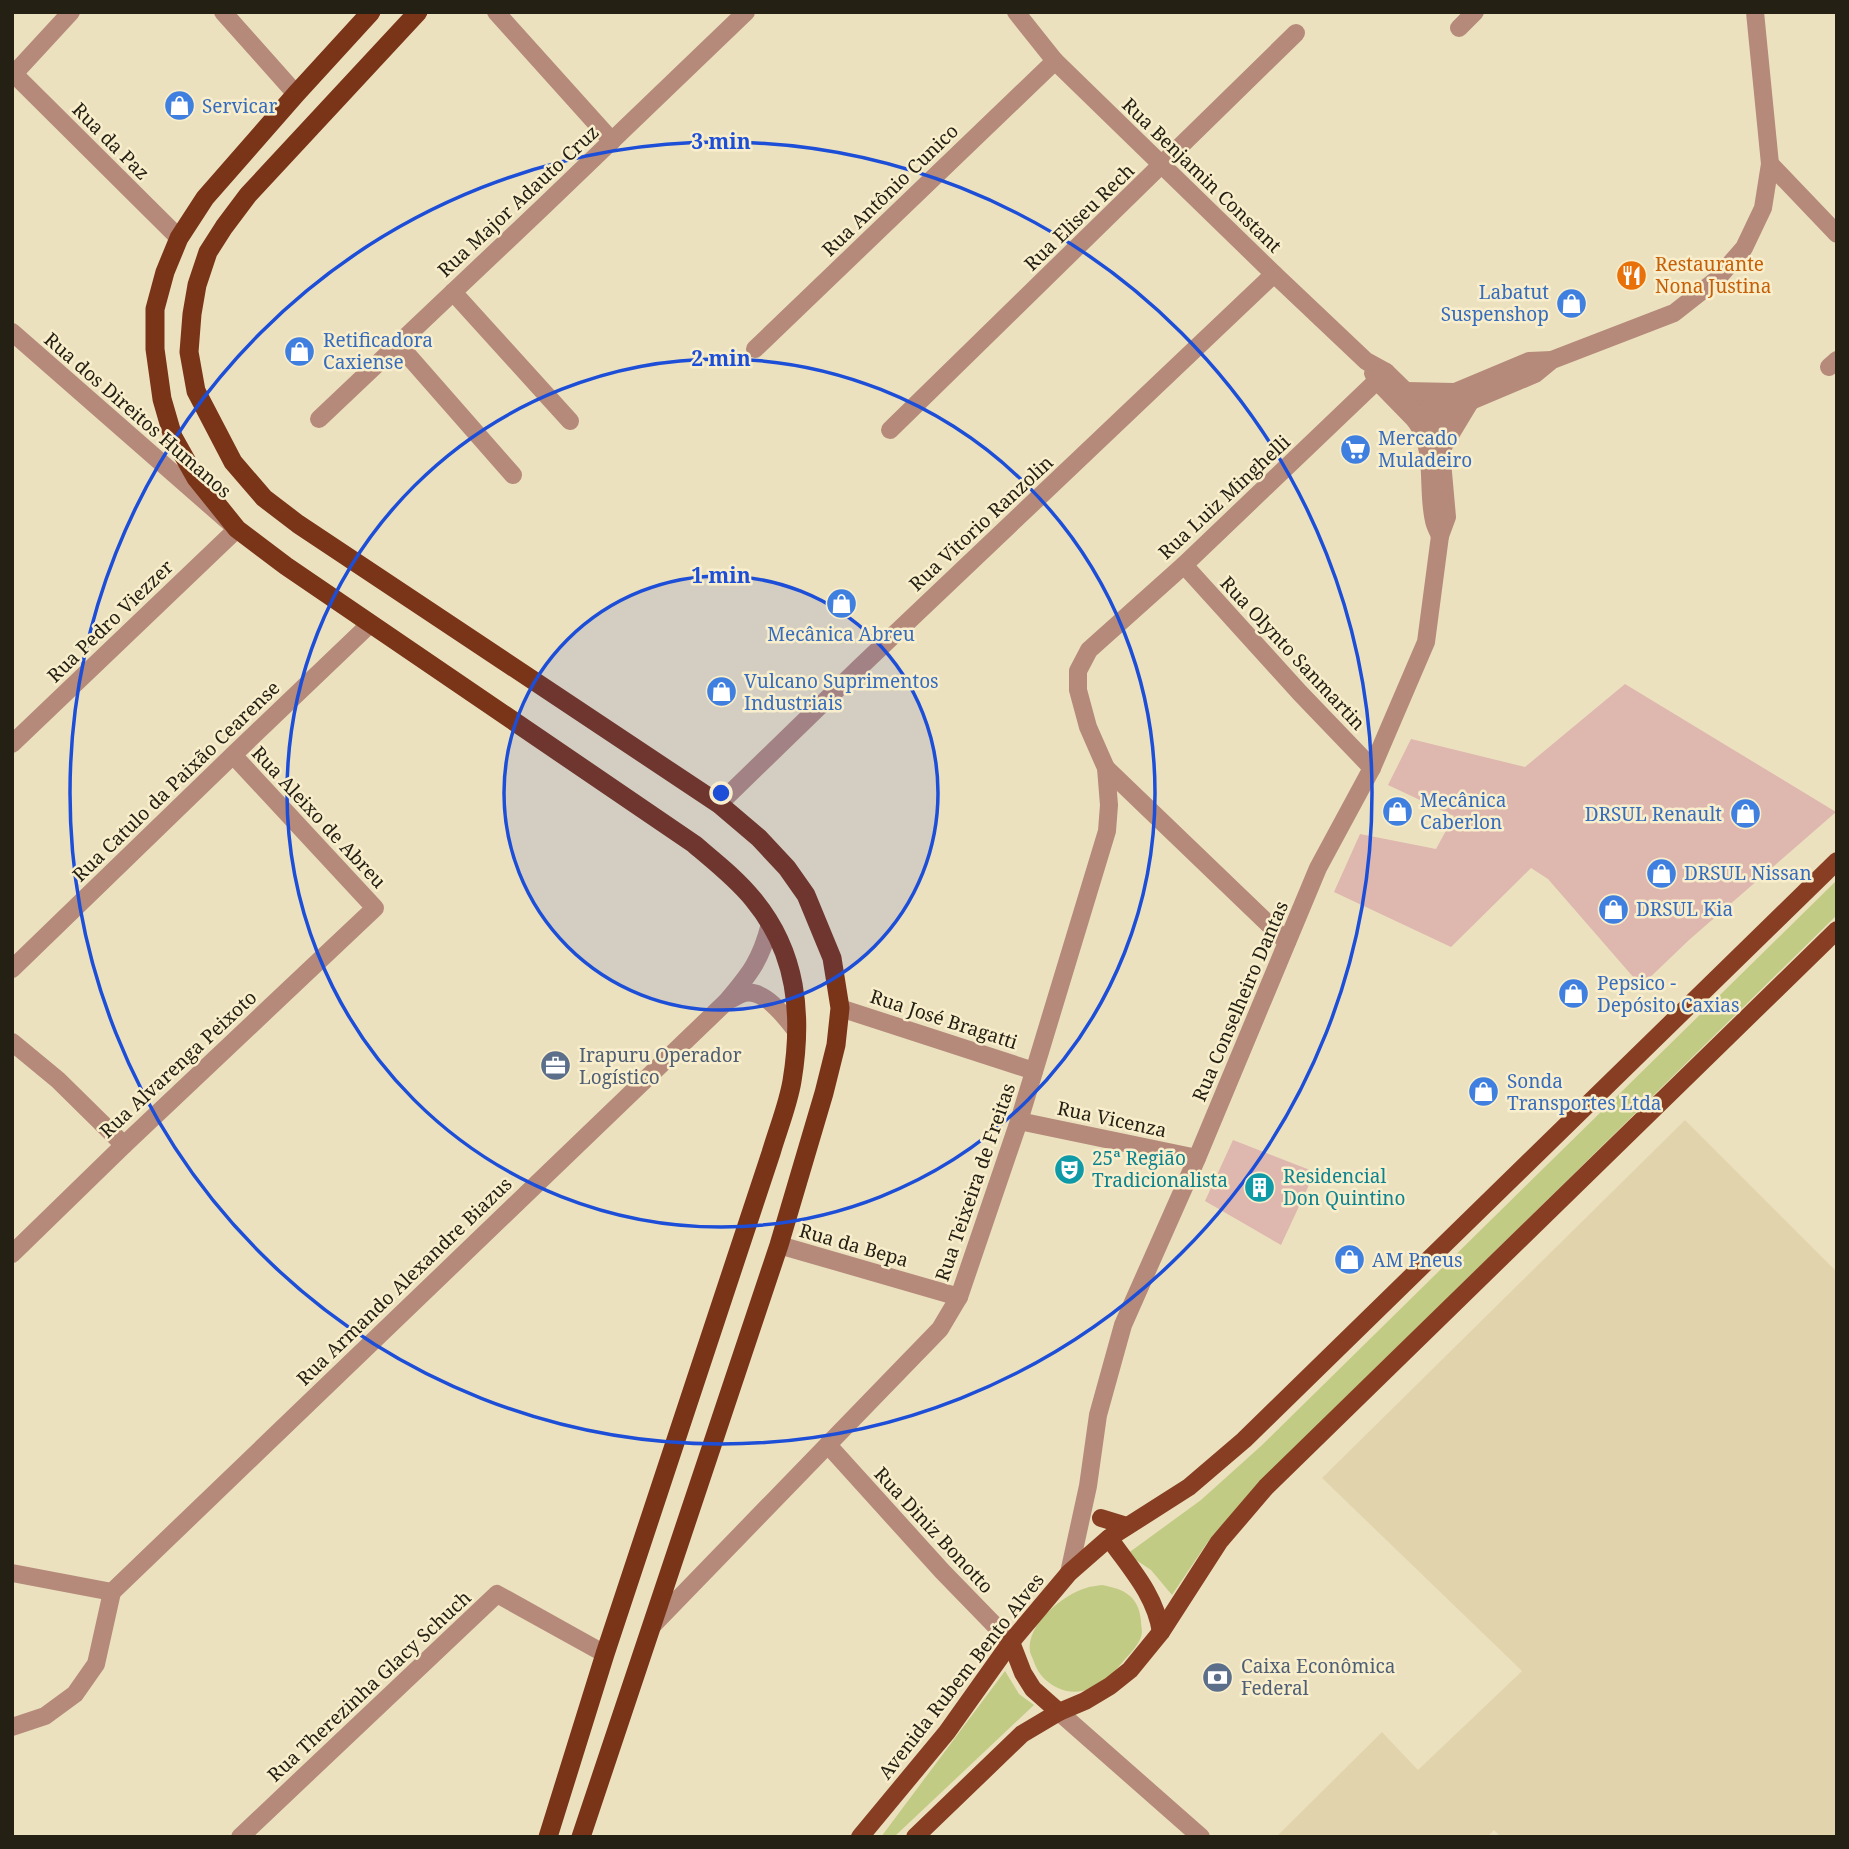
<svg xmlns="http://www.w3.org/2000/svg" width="1849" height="1849" font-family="'Noto Serif',serif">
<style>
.built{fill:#e1d4ac}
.green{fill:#c1cb84}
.building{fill:#deb7af}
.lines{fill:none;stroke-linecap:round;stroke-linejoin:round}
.minor{stroke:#b58a7a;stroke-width:18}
.tertiary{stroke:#b58a7a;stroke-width:18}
.primary{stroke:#883e22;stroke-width:18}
.trunk{stroke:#7a3418;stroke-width:19}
.ring{fill:none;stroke:#1d4ed8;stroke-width:3.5}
.labels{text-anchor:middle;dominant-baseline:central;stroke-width:5;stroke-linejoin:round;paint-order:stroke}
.shop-label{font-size:19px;fill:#366cbe;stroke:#f9eecc;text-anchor:start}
.street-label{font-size:19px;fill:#242014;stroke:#f9eecc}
.food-label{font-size:19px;fill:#c56008;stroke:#f9eecc;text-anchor:start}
.service-label{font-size:19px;fill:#4e5e75;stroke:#f9eecc;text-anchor:start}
.culture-label{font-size:19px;fill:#0d838f;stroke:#f9eecc;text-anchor:start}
.centre{fill:#1d4ed8;stroke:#f9eecc;stroke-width:3.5}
.ring-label{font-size:21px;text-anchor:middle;font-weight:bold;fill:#1d4ed8;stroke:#f9eecc;stroke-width:5;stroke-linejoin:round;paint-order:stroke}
</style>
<rect width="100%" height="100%" fill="#ece1bf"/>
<polygon class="built" points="1685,1120 1837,1272 1837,1837 1501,1837 1494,1830 1487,1837 1276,1837 1382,1732 1418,1770 1522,1671 1322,1478"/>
<g class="green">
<polygon points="1837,880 1837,915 1254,1488 1207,1543 1172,1595 1151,1570 1127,1554 1201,1500 1261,1446"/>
<path d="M1102,1585c22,4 37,11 39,36 0,5 2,11 0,16 -3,8 -9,15 -15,21 -16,20 -40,43 -68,30 -11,-5 -20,-14 -24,-26 -1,-3 -3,-7 -4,-10 -4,-28 33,-57 56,-64 5,-2 11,-2 16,-3z"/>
<polygon points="1005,1671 1019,1694 1034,1705 894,1837 881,1837"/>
</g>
<g class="building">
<polygon points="1625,684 1836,812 1689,940 1641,986 1548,879 1531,868 1451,947 1334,892 1360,834 1436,849 1454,816 1388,785 1411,739 1525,767"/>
<polygon points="1233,1140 1315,1172 1281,1245 1205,1201"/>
</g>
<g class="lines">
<g class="minor">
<polyline points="223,12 296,94"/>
<polyline points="496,12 612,141"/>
<polyline points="1016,12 1055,61 1274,274 1366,361 1386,372 1426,411"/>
<polyline points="1459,28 1475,12"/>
<polyline points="14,74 179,238"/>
<polyline points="12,76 71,12"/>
<polyline points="1770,164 1837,234"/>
<polyline points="453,292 570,421"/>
<polyline points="12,332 237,529 12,744"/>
<polyline points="398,344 513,475"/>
<polyline points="755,349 1055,61"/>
<polyline points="1829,367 1837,360"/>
<polyline points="1373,373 1377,381 1415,420"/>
<polyline points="319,419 545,205 746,12"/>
<polyline points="890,430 1296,33"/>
<polyline points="1184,565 1300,693 1372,768"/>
<polyline points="1106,768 1287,942"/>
<polyline points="719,804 859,668 1274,274"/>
<polyline points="12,969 233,755 370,624"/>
<path d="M729,1000c5,-2 11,-6 16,-7 20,-4 41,25 52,39"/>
<polyline points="840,1008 1034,1071"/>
<polyline points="12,1042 58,1080 124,1145"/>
<polyline points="1019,1121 1197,1158"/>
<polyline points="779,1245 959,1297"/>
<polyline points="12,1254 124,1145 375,908 233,755"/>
<polyline points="828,1445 942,1571 1011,1642"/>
<polyline points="12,1573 112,1592"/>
<path d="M112,1592l614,-590c24,-28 35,-42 44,-78"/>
<polyline points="653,1625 940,1329 959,1297 1019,1121 1107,831 1109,805 1106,768 1088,727 1078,690 1078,671 1089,650 1184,565 1386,372"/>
<polyline points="1059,1712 1201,1837"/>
<polyline points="12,1727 45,1716 75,1694 96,1664 112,1592"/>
<polyline points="240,1837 497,1594 605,1654"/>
</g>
<g class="tertiary">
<polyline points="1406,391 1455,392"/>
<polyline points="1422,430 1471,401 1535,374 1552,360 1674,313 1716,280 1744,248 1763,208 1770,164 1755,12"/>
<polyline points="1441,450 1470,402"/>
<path d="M1440,536c-2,-5 -5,-10 -6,-15 -8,-34 3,-72 -19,-101l11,-9 29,-19 74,-31 23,-1"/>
<polyline points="1069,1573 1088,1486 1098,1415 1123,1325 1197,1158 1318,868 1372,768 1426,642 1440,536 1447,517 1441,450 1434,422 1426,411"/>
</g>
<g class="primary">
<polyline points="1101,1518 1127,1526"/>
<path d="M1109,1538c21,30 46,56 52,94"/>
<polyline points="1011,1642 1023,1673 1033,1689 1059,1712"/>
<polyline points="860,1837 947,1732 1011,1642 1069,1573 1109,1538 1189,1487 1244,1440 1837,861"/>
<polyline points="915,1837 1022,1734 1059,1712 1085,1701 1110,1686 1130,1670 1161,1632 1219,1542 1266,1487 1837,930"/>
</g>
<g class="trunk">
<path d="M371,12l-75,82 -91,104 -26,40 -14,34 -10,37v40l7,50 11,38 23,41 41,51 49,37 408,278c20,17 42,34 59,55 44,53 50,115 39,182 -4,24 -14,48 -21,72l-166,501 -57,183"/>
<polyline points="418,12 248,195 224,227 208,252 197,285 192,314 189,352 196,391 233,462 264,498 298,524 719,804 759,838 787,868 806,895 832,958 840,1008 836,1045 824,1093 779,1245 581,1837"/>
</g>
</g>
<circle cx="721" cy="793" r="217" fill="#1d4ed8" fill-opacity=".12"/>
<g class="ring">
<circle cx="721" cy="793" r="217"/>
<circle cx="721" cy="793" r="434"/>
<circle cx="721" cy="793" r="651"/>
</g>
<defs>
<symbol id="shop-disc" viewBox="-11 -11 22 22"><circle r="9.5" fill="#3f7fe0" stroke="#f9eecc"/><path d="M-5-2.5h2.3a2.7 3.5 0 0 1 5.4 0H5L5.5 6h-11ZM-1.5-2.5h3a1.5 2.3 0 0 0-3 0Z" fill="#fff"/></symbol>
<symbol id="restaurant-disc" viewBox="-11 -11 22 22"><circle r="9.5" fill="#e8710a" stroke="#f9eecc"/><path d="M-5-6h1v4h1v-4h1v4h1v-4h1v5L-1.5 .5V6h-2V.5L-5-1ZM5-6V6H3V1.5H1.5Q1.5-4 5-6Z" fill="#fff"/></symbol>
<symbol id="supermarket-disc" viewBox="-11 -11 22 22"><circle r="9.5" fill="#3f7fe0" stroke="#f9eecc"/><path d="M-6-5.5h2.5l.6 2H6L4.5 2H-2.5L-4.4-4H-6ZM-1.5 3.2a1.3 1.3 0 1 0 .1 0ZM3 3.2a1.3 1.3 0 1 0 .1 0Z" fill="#fff"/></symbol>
<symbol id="office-disc" viewBox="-11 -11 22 22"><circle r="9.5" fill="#5c6f8a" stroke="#f9eecc"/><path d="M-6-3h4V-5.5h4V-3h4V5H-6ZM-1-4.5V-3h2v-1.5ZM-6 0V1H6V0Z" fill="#fff"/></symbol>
<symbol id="theatre-disc" viewBox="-11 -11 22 22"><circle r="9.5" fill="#0f9aa8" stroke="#f9eecc"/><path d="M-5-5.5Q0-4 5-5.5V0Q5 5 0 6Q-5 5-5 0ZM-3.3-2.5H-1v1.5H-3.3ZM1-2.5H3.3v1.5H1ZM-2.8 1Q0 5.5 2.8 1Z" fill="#fff"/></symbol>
<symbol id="building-disc" viewBox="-11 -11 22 22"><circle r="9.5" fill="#0f9aa8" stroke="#f9eecc"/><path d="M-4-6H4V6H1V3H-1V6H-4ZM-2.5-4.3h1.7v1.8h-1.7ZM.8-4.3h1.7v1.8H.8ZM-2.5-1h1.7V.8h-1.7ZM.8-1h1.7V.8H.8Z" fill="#fff"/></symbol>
<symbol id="bank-disc" viewBox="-11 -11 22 22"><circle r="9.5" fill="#5c6f8a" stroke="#f9eecc"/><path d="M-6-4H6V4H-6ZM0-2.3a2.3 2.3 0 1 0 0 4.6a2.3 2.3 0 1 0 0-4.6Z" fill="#fff"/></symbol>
</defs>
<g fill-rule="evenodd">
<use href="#shop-disc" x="162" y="88" width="35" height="35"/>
<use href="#restaurant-disc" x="1614" y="258" width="35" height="35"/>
<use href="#shop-disc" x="1554" y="286" width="35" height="35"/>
<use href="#shop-disc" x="282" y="334" width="35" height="35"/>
<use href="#supermarket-disc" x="1338" y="432" width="35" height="35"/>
<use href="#shop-disc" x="824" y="586" width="35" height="35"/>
<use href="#shop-disc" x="704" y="674" width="35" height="35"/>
<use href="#shop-disc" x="1380" y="794" width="35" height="35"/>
<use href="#shop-disc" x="1728" y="796" width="35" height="35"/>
<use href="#shop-disc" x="1644" y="856" width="35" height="35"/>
<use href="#shop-disc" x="1596" y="892" width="35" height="35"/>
<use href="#shop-disc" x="1556" y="976" width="35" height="35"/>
<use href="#office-disc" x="538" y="1048" width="35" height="35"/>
<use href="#shop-disc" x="1466" y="1074" width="35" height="35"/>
<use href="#theatre-disc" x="1052" y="1152" width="35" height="35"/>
<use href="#building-disc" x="1242" y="1170" width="35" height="35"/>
<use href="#shop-disc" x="1332" y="1242" width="35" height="35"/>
<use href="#bank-disc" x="1200" y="1660" width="35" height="35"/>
</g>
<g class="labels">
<g class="shop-label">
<text x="202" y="106">Servicar</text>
<text x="1549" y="292" text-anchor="end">Labatut<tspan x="1549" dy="22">Suspenshop</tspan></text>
<text x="323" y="340">Retificadora<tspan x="323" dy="22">Caxiense</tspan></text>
<text x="1378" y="438">Mercado<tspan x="1378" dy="22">Muladeiro</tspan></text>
<text x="841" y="634" text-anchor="middle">Mecânica Abreu</text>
<text x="744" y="681">Vulcano Suprimentos<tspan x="744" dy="22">Industriais</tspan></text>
<text x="1420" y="800">Mecânica<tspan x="1420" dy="22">Caberlon</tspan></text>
<text x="1722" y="814" text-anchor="end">DRSUL Renault</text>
<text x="1684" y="873">DRSUL Nissan</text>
<text x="1636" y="909">DRSUL Kia</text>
<text x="1597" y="983">Pepsico -<tspan x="1597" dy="22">Depósito Caxias</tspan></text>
<text x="1507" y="1081">Sonda<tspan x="1507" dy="22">Transportes Ltda</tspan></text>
<text x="1372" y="1260">AM Pneus</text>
</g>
<g class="street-label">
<text transform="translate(111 141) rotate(45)">Rua da Paz</text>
<text transform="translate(1202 175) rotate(44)">Rua Benjamin Constant</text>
<text transform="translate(890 190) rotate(-44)">Rua Antônio Cunico</text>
<text transform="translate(518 201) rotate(-43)">Rua Major Adauto Cruz</text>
<text transform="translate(1079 217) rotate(-44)">Rua Eliseu Rech</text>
<text transform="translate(138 415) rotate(41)">Rua dos Direitos Humanos</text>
<text transform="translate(1224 497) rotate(-43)">Rua Luiz Minghelli</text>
<text transform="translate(981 523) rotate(-43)">Rua Vitorio Ranzolin</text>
<text transform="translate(110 621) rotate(-44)">Rua Pedro Viezzer</text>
<text transform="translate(1293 653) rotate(47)">Rua Olynto Sanmartin</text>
<text transform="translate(176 781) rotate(-44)">Rua Catulo da Paixão Cearense</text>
<text transform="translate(319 817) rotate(47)">Rua Aleixo de Abreu</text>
<text transform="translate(1240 1001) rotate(-67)">Rua Conselheiro Dantas</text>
<text transform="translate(944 1019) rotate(18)">Rua José Bragatti</text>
<text transform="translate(178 1064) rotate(-43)">Rua Alvarenga Peixoto</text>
<text transform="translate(1112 1119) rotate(12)">Rua Vicenza</text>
<text transform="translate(975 1182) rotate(-71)">Rua Teixeira de Freitas</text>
<text transform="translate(854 1245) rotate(16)">Rua da Bepa</text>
<text transform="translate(404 1281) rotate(-44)">Rua Armando Alexandre Biazus</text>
<text transform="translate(934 1530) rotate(47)">Rua Diniz Bonotto</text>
<text transform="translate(961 1676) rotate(-52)">Avenida Rubem Bento Alves</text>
<text transform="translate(369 1686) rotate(-43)">Rua Therezinha Glacy Schuch</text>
</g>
<g class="food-label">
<text x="1655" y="264">Restaurante<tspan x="1655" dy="22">Nona Justina</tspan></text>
</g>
<g class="service-label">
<text x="579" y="1055">Irapuru Operador<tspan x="579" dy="22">Logístico</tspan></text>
<text x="1241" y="1666">Caixa Econômica<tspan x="1241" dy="22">Federal</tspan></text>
</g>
<g class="culture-label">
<text x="1092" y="1158">25ª Região<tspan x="1092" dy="22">Tradicionalista</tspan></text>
<text x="1283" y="1176">Residencial<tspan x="1283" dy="22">Don Quintino</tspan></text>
</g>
</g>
<circle cx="721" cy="793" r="10" class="centre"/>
<g class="ring-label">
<text x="721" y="149">3 min</text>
<text x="721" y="366">2 min</text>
<text x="721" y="583">1 min</text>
</g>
<rect width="1849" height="1849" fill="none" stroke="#242014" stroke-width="28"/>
</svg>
